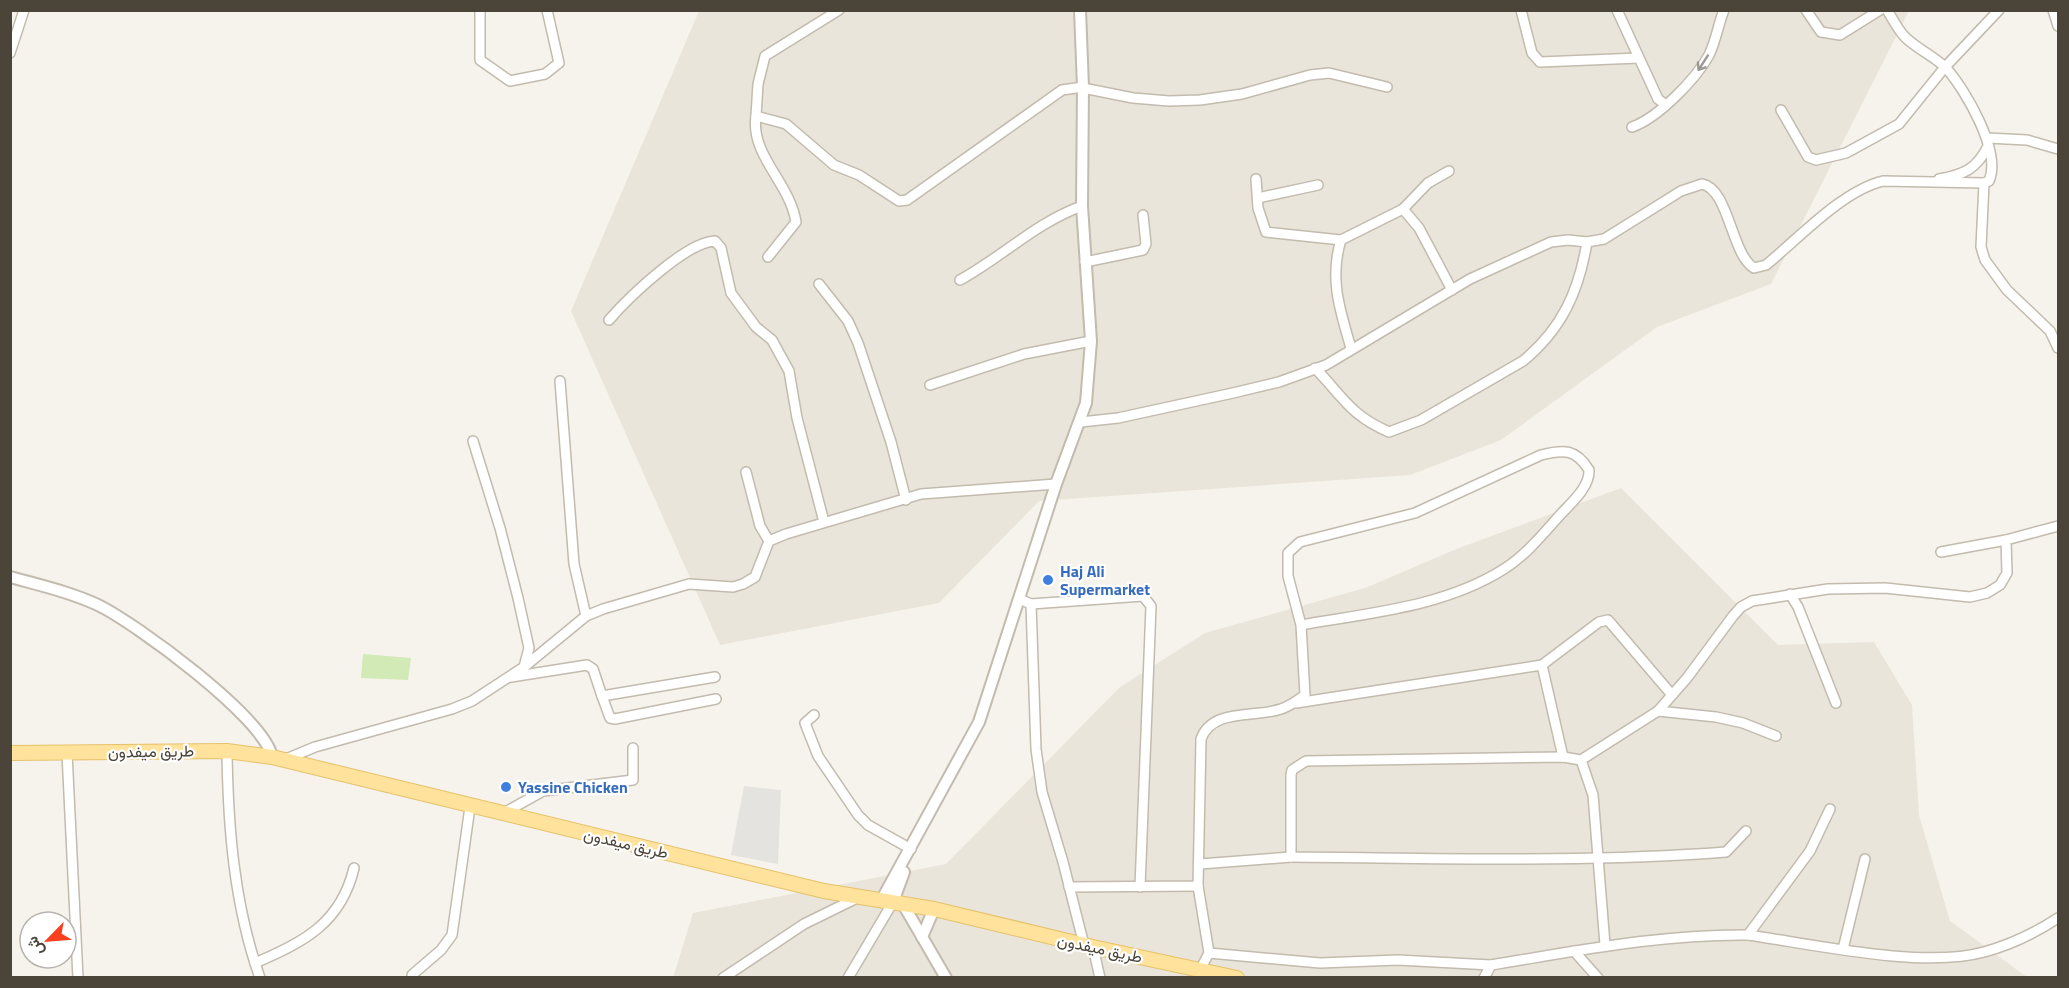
<svg xmlns="http://www.w3.org/2000/svg" width="2069" height="988" font-family="'Titillium Web',Vazirmatn,sans-serif">
<style>
.residential{fill:#eae5da}
.green{fill:#d2eab5}
.parking{fill:#e5e3e0}
.lines{fill:none;stroke-linecap:round;stroke-linejoin:round}
.minor-casing{stroke:#c2bbae;stroke-width:12}
.tertiary-casing{stroke:#c2bbae;stroke-width:14}
.primary-casing{stroke:#e6c16a;stroke-width:16}
.minor{stroke:#fff;stroke-width:9}
.tertiary{stroke:#fff;stroke-width:10}
.primary{stroke:#ffe39c;stroke-width:14}
.oneway{stroke:#9c9892}
.shop-dot{fill:#3f7fe0;stroke:#fff;stroke-width:2}
.labels{text-anchor:middle;dominant-baseline:central;stroke-width:4.5;stroke-linejoin:round;paint-order:stroke}
.shop-label{font-size:16px;font-weight:bold;fill:#366cbe;stroke:#fff;text-anchor:start}
.street-label{font-size:16px;fill:#4b4439;stroke:#fff}
</style>
<rect width="100%" height="100%" fill="#f6f3ec"/>
<g class="residential">
<polygon points="699,11 1909,11 1771,284 1657,327 1501,440 1410,475 1039,501 939,603 720,645 571,311"/>
<polygon points="1621,488 1778,645 1874,642 1912,705 1919,815 1950,921 2027,977 673,978 693,913 946,864 1120,687 1205,633 1365,588 1459,548"/>
</g>
<polygon class="green" points="363,654 411,658 408,680 361,678"/>
<polygon class="parking" points="744,786 781,790 778,864 731,855"/>
<g class="lines">
<defs>
<g id="minor">
<polyline points="480,10 480,60 510,81 545,74 559,63 547,10"/>
<polyline points="839,10 765,56 758,84 756,116 786,124 834,165 859,175 899,201 907,200 1062,90 1083,87"/>
<polyline points="1521,10 1532,53 1540,62 1639,58"/>
<polyline points="1617,10 1658,99 1666,105"/>
<polyline points="1806,10 1821,32 1840,35 1880,10"/>
<polyline points="2053,10 2058,26"/>
<polyline points="10,53 24,10"/>
<polyline points="1083,88 1133,98 1169,101 1200,100 1242,94 1310,75 1329,73 1387,87"/>
<polyline points="1781,110 1808,157 1816,160 1846,153 1899,124 1945,67 1999,10"/>
<path d="M756,116c-6,39 34,67 40,106l-28,35"/>
<path d="M1632,127c26,-9 64,-48 77,-72 7,-14 9,-30 15,-45"/>
<polyline points="1987,138 2027,140 2058,149"/>
<polyline points="1256,179 1258,208 1266,232 1341,240"/>
<path d="M1939,179c24,-4 38,-10 49,-33"/>
<polyline points="1984,183 1981,247 1985,260 2007,290 2050,331 2058,348"/>
<polyline points="1258,198 1318,185"/>
<polyline points="1403,209 1428,183 1449,171"/>
<polyline points="1085,262 1143,250 1146,244 1143,215"/>
<path d="M960,280c42,-23 77,-58 122,-74"/>
<polyline points="819,284 848,321 858,343 891,442 906,500"/>
<path d="M609,320c19,-22 77,-78 106,-79l6,7 10,45 25,34 16,13 17,31 8,47 27,104"/>
<path d="M1351,348c-11,-37 -22,-70 -10,-108l62,-31 16,19 33,62"/>
<path d="M1315,368c29,30 35,47 74,64l32,-12 102,-59c39,-32 56,-70 64,-119"/>
<polyline points="560,381 574,564 586,616"/>
<polyline points="930,385 1024,354 1091,341"/>
<path d="M1081,422l37,-4 115,-25 46,-11 47,-17 144,-86 81,-37 17,-2 19,2 17,-3 77,-48 21,-7c27,5 29,70 52,84l12,-3c33,-27 76,-74 117,-84l101,2 5,-2c13,-29 -24,-92 -43,-113 -12,-12 -29,-19 -41,-31 -7,-7 -12,-18 -18,-27"/>
<polyline points="746,472 760,526 769,541"/>
<polyline points="1941,552 2006,540"/>
<polyline points="1790,594 1798,607 1836,703"/>
<polyline points="1019,599 1031,604 1143,596 1151,606 1140,887"/>
<polyline points="1031,604 1036,749 1042,792 1063,862 1084,945"/>
<polyline points="1542,665 1599,622 1608,620 1672,695"/>
<polyline points="524,667 586,616 603,609 689,584 733,587 743,584 755,577 769,541 786,534 921,494 1056,484"/>
<polyline points="511,677 587,665 593,669 602,696 715,677"/>
<polyline points="602,696 610,718 615,719 716,699"/>
<polyline points="1296,703 1542,665 1563,757"/>
<polyline points="1658,711 1687,678 1733,616 1741,607 1752,601 1828,589 1885,588 1970,597 1987,593 2000,585 2007,573 2006,540 2058,526"/>
<polyline points="814,715 805,723 818,756 858,815 868,825 911,849"/>
<path d="M227,751c1,76 7,154 33,227"/>
<polyline points="67,753 78,978"/>
<polyline points="286,759 315,747 452,709 472,701 524,667 529,648 518,598 500,528 473,441"/>
<polyline points="1581,760 1593,795 1605,945"/>
<polyline points="502,814 543,791 633,780 633,748"/>
<path d="M1746,831l-20,21c-145,11 -290,6 -435,5v-82l1,-5 14,-9 257,-4 18,3 77,-49 58,6 27,6 33,13"/>
<polyline points="1200,864 1291,857"/>
<polyline points="1198,886 1209,953 1201,968"/>
<path d="M1069,887l129,-1 3,-147c11,-31 54,-21 80,-30 9,-3 17,-9 24,-14l-4,-70 -13,-49v-23l12,-11 115,-29 126,-58c23,-6 35,-6 48,15 1,17 -18,33 -29,45 -17,19 -34,40 -56,54 -60,38 -135,44 -203,56"/>
<path d="M1748,935c64,9 175,34 236,17 26,-7 51,-19 74,-34"/>
<polyline points="1093,947 1100,978"/>
<polyline points="1843,949 1865,859"/>
<polyline points="1574,951 1598,978"/>
<polyline points="1209,953 1320,963 1398,960 1491,965 1484,978"/>
<path d="M255,963c49,-21 86,-40 99,-95"/>
<path d="M1491,965c86,-14 170,-31 257,-30l62,-84 20,-42"/>
<polyline points="412,975 441,950 452,935 470,807"/>
<polyline points="723,978 804,924 859,897"/>
<polyline points="848,978 893,902"/>
</g>
<g id="tertiary">
<path d="M10,577c29,8 60,15 88,28 37,18 166,112 174,152"/>
<polyline points="881,901 979,722 1056,484 1086,403 1091,341 1082,206 1083,87 1080,10"/>
<polyline points="893,902 904,872"/>
<polyline points="903,904 946,978"/>
<polyline points="922,937 934,909"/>
</g>
<polyline id="primary" points="10,753 227,751 272,757 824,891 934,909 1093,947 1237,978"/>
</defs>
<use href="#minor" class="minor-casing"/>
<use href="#tertiary" class="tertiary-casing"/>
<use href="#primary" class="primary-casing"/>
<use href="#minor" class="minor"/>
<use href="#tertiary" class="tertiary"/>
<use href="#primary" class="primary"/>
</g>
<defs><path id="oneway-shaft" d="M-6 0H5M1.5-3L5.5 0L1.5 3" fill="none" stroke-width="1.6" stroke-linecap="round" stroke-linejoin="round" transform="scale(1.5)"/></defs>
<use class="oneway" href="#oneway-shaft" transform="translate(1703 63) rotate(123)"/>
<g class="shop-dot">
<circle cx="1048" cy="580" r="6"/>
<circle cx="506" cy="787" r="6"/>
</g>
<g class="labels">
<g class="shop-label">
<text x="1060" y="571">Haj Ali<tspan x="1060" dy="18">Supermarket</tspan></text>
<text x="518" y="787">Yassine Chicken</text>
</g>
<g class="street-label">
<text transform="translate(151 751) rotate(-1)">طريق ميفدون</text>
<text transform="translate(626 843) rotate(13)">طريق ميفدون</text>
<text transform="translate(1100 948) rotate(12)">طريق ميفدون</text>
</g>
</g>
<rect width="2069" height="988" fill="none" stroke="#4b4439" stroke-width="24"/>
<g transform="translate(48 940) rotate(245)"><circle r="28" fill="#ffffff" stroke="#b7b4b0" stroke-width="1.5"/>
<path d="M0-4.5L10 22L0 15L-10 22Z" fill="#fc3f1d"/>
<text y="-9" font-size="16" font-weight="bold" text-anchor="middle" fill="#4b4439">ش</text>
</g>
</svg>
